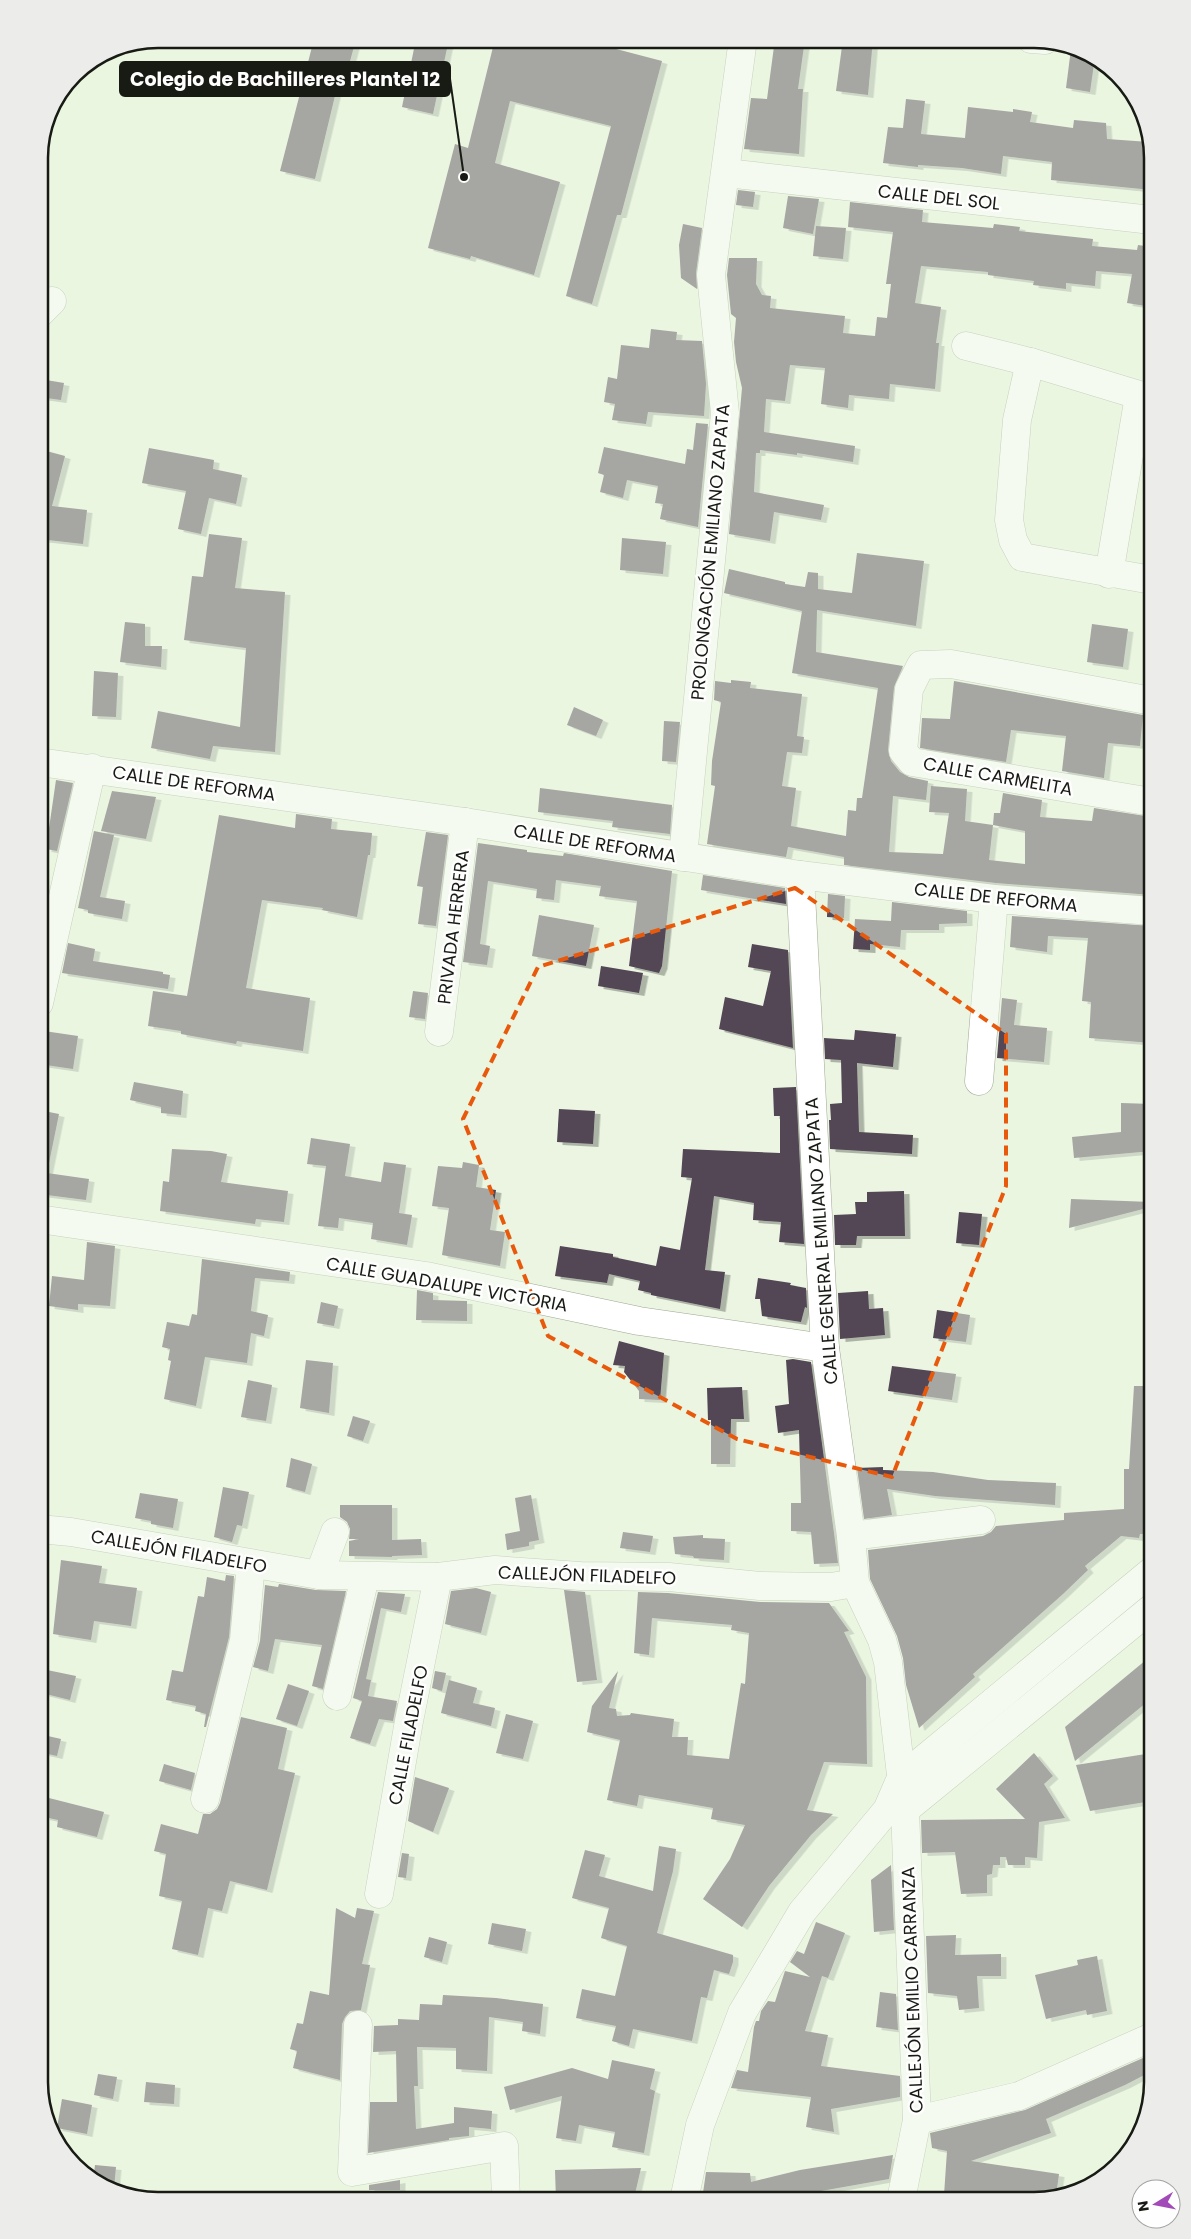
<svg xmlns="http://www.w3.org/2000/svg" width="1191" height="2239" font-family="Poppins,sans-serif">
<style>
.building{fill:#524656;fill-rule:evenodd;filter:url(#shadow)}
.lines{fill:none;stroke-linecap:round;stroke-linejoin:round}
.minor-casing{stroke:#9ea794;stroke-width:29}
.major-casing{stroke:#9ea794;stroke-width:29}
.minor{stroke:#fff;stroke-width:28}
.major{stroke:#fff;stroke-width:28}
.marked{fill:none;stroke:#e8590c;stroke-width:4;stroke-dasharray:10 6;stroke-linejoin:round}
.labels{text-anchor:middle;dominant-baseline:central;stroke-width:5;stroke-linejoin:round;paint-order:stroke}
.street-label{font-size:18px;fill:#181b14;stroke:#fefefe}
.rim{fill:none;stroke:#181b14;stroke-width:2.5}
.leader{fill:none;stroke:#181b14;stroke-width:2}
.callout-dot{fill:#181b14;stroke:#fefefe;stroke-width:2}
.callout{fill:#181b14;stroke:#181b14;stroke-width:2}
.callout-label{font-size:19px;text-anchor:middle;font-weight:bold;fill:#fff}
</style>
<defs>
<filter id="shadow"><feDropShadow dx="5.5" dy="3" stdDeviation="0" flood-color="#0004"/></filter>
</defs>
<rect width="100%" height="100%" fill="#ebf5e1"/>
<g class="building">
<polygon points="314,39 356,39 345,80 339,79 315,179 280,171"/>
<polygon points="416,39 449,39 433,114 402,107"/>
<polygon points="495,39 578,39 662,61 621,215 617,215 592,304 566,296 611,126 510,101 495,163 560,182 534,275 471,256 470,259 428,248 455,144 468,148"/>
<polygon points="775,39 805,39 798,89 803,89 799,154 744,149 751,98 767,99"/>
<polygon points="843,39 873,39 868,95 836,91"/>
<polygon points="1071,49 1095,57 1090,92 1066,88"/>
<polygon points="906,99 925,101 921,134 965,138 968,107 1013,112 1013,109 1032,112 1030,122 1073,128 1074,120 1106,123 1107,139 1149,142 1152,157 1152,190 1051,180 1052,162 1003,156 1001,174 962,168 918,165 918,167 883,163 888,127 903,128"/>
<polygon points="738,190 755,192 753,207 736,205"/>
<polygon points="788,196 819,199 813,234 783,228"/>
<polygon points="850,202 923,210 922,222 993,228 994,224 1020,227 1019,231 1093,239 1092,246 1137,250 1138,245 1152,247 1152,307 1127,303 1132,274 1096,271 1095,286 1066,283 1066,289 1033,285 1034,281 988,275 988,272 921,266 915,303 941,307 936,343 939,343 935,389 890,384 889,399 849,395 848,408 821,404 825,368 790,365 785,401 766,399 764,432 855,446 853,462 797,453 797,455 760,450 760,453 756,453 754,492 824,505 821,520 774,512 770,541 729,534 742,388 736,362 734,342 736,318 731,314 727,275 729,258 757,258 756,284 762,295 771,296 770,308 845,316 843,333 875,336 877,317 887,318 891,284 886,284 893,232 848,227"/>
<polygon points="683,224 702,228 696,273 697,289 681,278 679,245"/>
<polygon points="816,226 846,228 843,259 813,256"/>
<polygon points="651,329 677,332 676,340 702,341 706,384 704,416 648,412 646,424 612,420 615,404 604,402 608,377 617,379 621,345 649,348"/>
<polygon points="40,379 64,383 61,400 39,397"/>
<polygon points="696,423 708,424 698,527 660,519 663,504 655,503 658,486 627,480 623,498 600,492 604,475 598,473 604,447 685,464 687,449 693,450"/>
<polygon points="149,448 214,460 213,469 242,475 236,504 209,498 201,534 178,529 186,491 142,483"/>
<polygon points="39,449 65,456 52,506 87,510 83,544 39,539"/>
<polygon points="209,534 242,538 235,588 285,592 275,752 213,746 210,759 151,748 158,711 240,727 246,648 184,640 192,576 203,577"/>
<polygon points="622,538 666,542 663,574 620,570"/>
<path d="M857,553l67,8 -8,65 -99,-16 -1,42 87,14 -9,21 -6,63 3,11 9,11 9,5 19,4 -2,19 -33,-4 -4,56 54,2 6,-41 -20,-1 2,-26 36,3 -2,32 28,4 1,-12h6l3,-20 39,7 -2,17 52,4 2,-13 58,9v78l-156,-12 -152,-18v-8l-56,-10 -2,10 -79,-13 8,-58 -4,-1 1,-24 9,-59 -7,-2 1,-19 16,2v-3l20,2 -1,6 52,6 -5,42 7,1 -2,16 -15,-1 -5,34 14,2 -5,38 55,10 2,-26 8,1 1,-13h5l16,-110 -86,-15 10,-62 -78,-18 5,-24 56,13v2l20,3 3,-15 10,1v16l34,4zM993,825l32,6v33l-36,-4z"/>
<polygon points="125,622 145,624 145,646 162,646 161,667 120,662"/>
<polygon points="1092,624 1128,629 1123,667 1087,662"/>
<polygon points="94,671 118,673 116,717 92,716"/>
<polygon points="954,681 1143,715 1140,746 1108,743 1104,778 1062,771 1066,736 1011,730 1006,762 920,748 922,718 950,719"/>
<polygon points="574,707 603,720 596,736 567,725"/>
<polygon points="664,721 680,722 676,762 662,761"/>
<polygon points="56,780 73,783 57,851 46,849"/>
<polygon points="540,788 672,805 670,834 612,827 613,821 538,812"/>
<polygon points="112,791 156,797 146,839 101,831"/>
<polygon points="296,814 332,819 331,829 372,833 370,855 368,855 357,917 322,910 323,908 262,900 246,988 310,998 303,1051 237,1041 236,1044 181,1034 181,1031 148,1026 153,991 187,996 219,815 295,828"/>
<polygon points="94,831 114,835 100,897 125,901 122,919 88,913 88,910 78,908"/>
<polygon points="426,832 448,835 436,926 418,924 423,887 417,886"/>
<polygon points="478,843 527,850 527,852 563,856 564,853 672,871 662,966 659,973 629,966 637,901 599,896 601,886 556,880 554,900 536,898 537,889 488,881 480,944 490,946 487,965 463,962"/>
<polygon points="703,875 785,888 786,904 701,890"/>
<polygon points="828,894 845,896 844,918 827,917"/>
<polygon points="892,902 967,911 967,923 939,924 939,930 901,930 900,947 870,944 870,950 853,949 855,919 891,921"/>
<polygon points="539,915 594,925 586,966 532,956"/>
<polygon points="1012,916 1152,926 1152,1043 1089,1038 1091,1002 1082,1001 1088,938 1048,936 1047,952 1010,947"/>
<polygon points="68,943 95,949 93,961 163,972 163,974 170,975 168,989 62,973"/>
<polygon points="752,944 788,950 793,1048 719,1029 725,997 763,1006 771,971 748,967"/>
<polygon points="601,966 643,973 639,993 598,986"/>
<polygon points="413,991 428,993 425,1019 409,1017"/>
<polygon points="1002,998 1017,1000 1014,1025 1047,1028 1044,1062 997,1058"/>
<polygon points="855,1030 896,1034 893,1067 857,1063 859,1132 913,1135 912,1154 830,1149 829,1120 831,1120 830,1104 842,1103 841,1060 825,1059 824,1038 854,1040"/>
<polygon points="44,1031 78,1036 73,1069 39,1064"/>
<polygon points="134,1082 183,1091 181,1115 161,1113 161,1107 130,1100"/>
<polygon points="796,1087 804,1244 779,1242 781,1222 753,1220 754,1203 714,1196 705,1270 725,1272 720,1309 651,1295 651,1293 638,1290 640,1281 609,1274 607,1283 555,1276 560,1246 613,1254 613,1257 656,1266 660,1246 680,1250 692,1178 681,1177 683,1149 780,1153 780,1116 774,1116 773,1088"/>
<polygon points="1121,1103 1152,1104 1152,1151 1074,1158 1072,1137 1121,1132"/>
<polygon points="559,1109 595,1111 593,1144 557,1142"/>
<polygon points="39,1110 59,1114 47,1173 89,1179 86,1200 39,1194"/>
<polygon points="311,1138 350,1144 345,1176 381,1182 384,1162 406,1165 399,1213 412,1215 407,1245 371,1239 373,1223 339,1218 338,1228 318,1226 326,1166 307,1164"/>
<polygon points="172,1149 211,1151 227,1154 221,1182 288,1191 284,1222 256,1219 255,1224 160,1211 163,1181 169,1182"/>
<polygon points="463,1162 479,1165 476,1187 496,1190 490,1230 505,1232 500,1266 442,1255 449,1208 432,1206 438,1166 462,1168"/>
<polygon points="904,1191 905,1236 857,1236 856,1245 835,1245 834,1215 856,1214 855,1202 867,1202 867,1192"/>
<polygon points="1071,1199 1151,1202 1151,1207 1069,1228"/>
<polygon points="959,1212 982,1214 979,1245 956,1243"/>
<polygon points="87,1242 115,1246 110,1306 78,1304 78,1310 49,1306 52,1276 84,1280"/>
<polygon points="202,1259 290,1272 289,1281 255,1278 251,1311 268,1315 264,1336 251,1333 247,1363 205,1357 196,1406 164,1399 171,1361 168,1360 170,1349 162,1347 167,1322 189,1326 192,1314 197,1315"/>
<polygon points="758,1278 791,1283 790,1285 806,1288 807,1308 805,1307 801,1322 762,1316 760,1299 755,1299"/>
<polygon points="417,1290 433,1293 433,1300 467,1301 467,1321 416,1320"/>
<polygon points="868,1291 869,1309 883,1308 885,1335 840,1339 838,1293"/>
<polygon points="321,1302 338,1306 334,1326 317,1323"/>
<polygon points="937,1310 970,1315 966,1342 933,1338"/>
<polygon points="619,1341 664,1353 660,1400 639,1399 639,1391 624,1372 625,1366 613,1365"/>
<polygon points="793,1359 811,1362 838,1563 814,1564 811,1532 791,1531 791,1503 801,1503 799,1430 778,1433 775,1406 789,1404 786,1360"/>
<polygon points="306,1360 333,1363 329,1413 300,1408"/>
<polygon points="892,1366 956,1374 952,1400 888,1391"/>
<polygon points="248,1380 272,1385 266,1421 241,1417"/>
<polygon points="1134,1386 1152,1386 1152,1518 1150,1519 1149,1534 1140,1534 1139,1538 1121,1536 1085,1566 1088,1570 1063,1594 973,1674 975,1677 919,1728 906,1685 903,1658 897,1636 870,1579 868,1550 983,1536 991,1532 996,1526 1064,1520 1064,1513 1124,1509 1124,1469 1129,1469"/>
<polygon points="742,1387 744,1419 731,1419 730,1464 711,1464 711,1420 708,1420 707,1388"/>
<polygon points="353,1416 370,1421 363,1441 347,1436"/>
<polygon points="291,1458 312,1464 305,1492 286,1487"/>
<polygon points="883,1467 883,1470 933,1472 988,1480 1056,1483 1055,1505 935,1496 887,1489 892,1515 864,1519 857,1468"/>
<polygon points="223,1487 249,1492 242,1526 237,1525 232,1542 214,1537"/>
<polygon points="140,1493 178,1499 173,1528 151,1524 151,1521 135,1518"/>
<polygon points="531,1495 539,1540 529,1542 529,1546 507,1550 505,1534 520,1531 515,1498"/>
<polygon points="340,1505 392,1505 392,1540 421,1539 422,1555 392,1556 392,1557 349,1556 349,1541 359,1539 349,1539 350,1529 347,1522 340,1517"/>
<polygon points="623,1532 653,1536 650,1552 620,1548"/>
<polygon points="703,1535 703,1538 725,1539 724,1560 694,1558 693,1556 675,1554 673,1537"/>
<polygon points="61,1560 102,1566 99,1583 137,1588 131,1626 94,1621 91,1640 53,1634"/>
<polygon points="226,1575 234,1576 229,1637 206,1727 204,1727 206,1714 195,1711 196,1706 166,1700 172,1670 183,1672 198,1596 204,1597 207,1577 225,1581"/>
<polygon points="279,1584 316,1590 346,1591 323,1689 312,1686 322,1645 275,1639 268,1671 253,1667 260,1641 265,1585 278,1587"/>
<polygon points="476,1588 491,1592 481,1633 445,1624 451,1591"/>
<polygon points="564,1590 585,1592 597,1680 577,1682"/>
<polygon points="378,1592 405,1594 401,1612 381,1608 366,1679 371,1680 368,1696 397,1701 393,1721 379,1719 370,1744 350,1738 362,1701 353,1698"/>
<polygon points="638,1592 668,1593 760,1602 829,1603 849,1631 844,1632 866,1677 867,1764 824,1762 807,1810 833,1814 811,1835 769,1886 742,1927 703,1899 730,1859 745,1825 711,1819 713,1808 639,1795 637,1806 607,1800 620,1740 587,1732 592,1706 618,1671 609,1708 616,1709 617,1716 630,1715 631,1713 674,1719 672,1737 688,1737 687,1755 729,1759 741,1683 745,1684 749,1633 731,1630 732,1625 652,1618 649,1655 634,1653"/>
<polygon points="1152,1655 1152,1698 1075,1761 1065,1727"/>
<polygon points="47,1670 76,1676 70,1700 42,1693"/>
<polygon points="435,1671 446,1673 442,1691 432,1688"/>
<polygon points="449,1680 477,1688 473,1703 495,1708 491,1726 441,1713"/>
<polygon points="288,1684 309,1691 297,1726 276,1719"/>
<polygon points="506,1714 533,1721 523,1759 496,1753"/>
<polygon points="241,1717 287,1728 278,1769 295,1773 267,1890 230,1881 222,1911 208,1908 198,1955 172,1949 182,1901 159,1896 166,1854 154,1851 161,1824 198,1834 203,1814 210,1814 217,1809 220,1803"/>
<polygon points="39,1734 61,1739 57,1756 39,1752"/>
<polygon points="1034,1753 1053,1776 1044,1784 1065,1818 1039,1822 1037,1858 1025,1857 1025,1865 1008,1865 1006,1857 1000,1857 1000,1865 993,1865 992,1874 987,1875 987,1893 961,1894 955,1852 922,1853 921,1820 1025,1819 996,1789"/>
<polygon points="1152,1753 1152,1801 1090,1811 1076,1765"/>
<polygon points="164,1764 195,1773 191,1790 159,1781"/>
<polygon points="415,1777 449,1788 433,1832 408,1821"/>
<polygon points="49,1798 104,1812 97,1837 57,1827 58,1820 44,1817"/>
<polygon points="659,1846 676,1849 673,1871 657,1933 733,1955 733,1962 729,1974 714,1970 707,1998 701,1997 692,2041 633,2029 629,2046 612,2041 616,2026 576,2018 582,1989 615,1996 627,1946 601,1938 609,1908 572,1898 585,1850 605,1855 599,1876 653,1891"/>
<polygon points="402,1853 409,1854 406,1878 398,1877"/>
<polygon points="891,1865 894,1930 874,1932 871,1880"/>
<polygon points="336,1908 355,1918 357,1908 374,1911 362,1964 370,1965 361,2010 350,2011 345,2017 342,2024 340,2080 293,2068 297,2051 290,2049 297,2023 303,2024 310,1991 329,1995"/>
<polygon points="816,1922 845,1933 828,1978 822,1976 805,2031 828,2035 821,2066 900,2076 900,2097 831,2109 834,2132 806,2127 811,2097 731,2088 737,2070 748,2072 754,2027 756,2021 759,2021 761,2011 768,2001 775,2002 785,1971 810,1977 790,1962 797,1951 804,1954"/>
<polygon points="492,1923 526,1929 522,1951 488,1944"/>
<polygon points="956,1935 955,1955 1001,1954 1001,1976 977,1976 979,2008 959,2010 957,1996 928,1993 926,1936"/>
<polygon points="429,1937 447,1942 442,1962 424,1957"/>
<polygon points="1097,1956 1107,2011 1087,2015 1086,2010 1046,2019 1035,1975 1078,1965 1077,1960"/>
<polygon points="880,1992 896,1994 898,2030 876,2027"/>
<polygon points="443,1995 496,1998 543,2004 540,2034 522,2031 523,2022 489,2017 487,2071 456,2069 456,2048 417,2047 418,2086 414,2086 416,2129 454,2123 454,2107 492,2111 491,2129 469,2127 469,2136 449,2138 449,2140 368,2153 370,2102 397,2102 396,2051 373,2052 374,2026 398,2025 398,2019 419,2020 420,2004 442,2005"/>
<polygon points="1152,2054 1152,2071 1125,2085 1046,2119 1051,2133 971,2161 1059,2174 1056,2196 1034,2200 1013,2200 944,2195 947,2151 932,2148 930,2133 1025,2110"/>
<polygon points="612,2060 655,2069 650,2089 655,2091 644,2153 612,2147 615,2132 579,2125 576,2141 556,2138 562,2096 510,2110 504,2087 572,2068 608,2079"/>
<polygon points="98,2074 117,2077 113,2099 94,2095"/>
<polygon points="146,2082 175,2085 174,2104 144,2102"/>
<polygon points="62,2099 92,2105 87,2134 57,2128"/>
<polygon points="893,2155 889,2179 804,2194 804,2196 786,2200 702,2200 706,2172 750,2173 751,2182 800,2170"/>
<polygon points="95,2165 116,2167 114,2188 93,2181"/>
<polygon points="641,2168 635,2194 622,2196 621,2200 556,2200 555,2170"/>
<polygon points="400,2180 400,2190 369,2190 369,2185"/>
</g>
<g class="lines">
<defs>
<g id="minor">
<polyline points="1031,39 1045,40"/>
<polyline points="726,173 1152,220"/>
<polyline points="39,314 52,301"/>
<polyline points="966,346 1030,362 1152,399"/>
<polyline points="1030,362 1017,420 1009,520 1013,540 1022,557 1152,580"/>
<polyline points="1109,574 1139,396"/>
<polyline points="1152,802 912,762 903,751 909,689 921,665 951,664 1152,701"/>
<polyline points="683,857 725,413 711,275 743,39"/>
<polyline points="800,875 825,1348 851,1536 855,1583 882,1640 888,1662 905,1810 917,2120 901,2200"/>
<polyline points="39,1003 92,768"/>
<polyline points="439,1032 465,822"/>
<polyline points="979,1081 994,899"/>
<polyline points="39,1219 426,1276 639,1321 825,1348"/>
<polyline points="39,1529 71,1532 319,1575 438,1577 495,1570 580,1576 669,1577 760,1586 831,1587 855,1583"/>
<polyline points="851,1536 981,1520"/>
<polyline points="319,1575 335,1532"/>
<polyline points="337,1696 365,1577"/>
<polyline points="205,1799 244,1640 251,1564"/>
<polyline points="891,1810 905,1810 1152,1608"/>
<polyline points="379,1894 409,1721 438,1577"/>
<polyline points="358,2025 352,2172 504,2146 506,2200"/>
<polyline points="917,2120 1019,2096 1152,2037"/>
<polyline points="684,2200 700,2125 742,2013 802,1912 887,1810 901,1778 1152,1571"/>
</g>
<polyline id="major" points="39,762 465,822 800,875 994,899 1152,911"/>
</defs>
<use href="#minor" class="minor-casing"/>
<use href="#major" class="major-casing"/>
<use href="#minor" class="minor"/>
<use href="#major" class="major"/>
</g>
<path d="M0 0H1191V2239H0ZM795,888l211,146v152l-114,291 -155,-38 -189,-103 -85,-217 75,-152z" fill="#ebf5e1" fill-opacity=".55" fill-rule="evenodd"/>
<path class="marked" d="M795,888l211,146v152l-114,291 -155,-38 -189,-103 -85,-217 75,-152z"/>
<g class="labels">
<g class="street-label">
<text transform="translate(939 197) rotate(6)">CALLE DEL SOL</text>
<text transform="translate(710 552) rotate(-85)">PROLONGACIÓN EMILIANO ZAPATA</text>
<text transform="translate(998 776) rotate(10)">CALLE CARMELITA</text>
<text transform="translate(194 783) rotate(8)">CALLE DE REFORMA</text>
<text transform="translate(595 843) rotate(9)">CALLE DE REFORMA</text>
<text transform="translate(996 897) rotate(6)">CALLE DE REFORMA</text>
<text transform="translate(453 927) rotate(-83)">PRIVADA HERRERA</text>
<text transform="translate(821 1241) rotate(-94)">CALLE GENERAL EMILIANO ZAPATA</text>
<text transform="translate(447 1284) rotate(10)">CALLE GUADALUPE VICTORIA</text>
<text transform="translate(179 1551) rotate(10)">CALLEJÓN FILADELFO</text>
<text transform="translate(587 1575) rotate(2)">CALLEJÓN FILADELFO</text>
<text transform="translate(408 1735) rotate(-79)">CALLE FILADELFO</text>
<text transform="translate(912 1990) rotate(-92)">CALLEJÓN EMILIO CARRANZA</text>
</g>
</g>
<path d="M0 0H1191V2239H0ZM158 48H1034A110 110 0 0 1 1144 158V2082A110 110 0 0 1 1034 2192H158A110 110 0 0 1 48 2082V158A110 110 0 0 1 158 48Z" fill="#ececeb" fill-rule="evenodd"/>
<path class="rim" d="M158 48H1034A110 110 0 0 1 1144 158V2082A110 110 0 0 1 1034 2192H158A110 110 0 0 1 48 2082V158A110 110 0 0 1 158 48Z"/>
<path class="leader" d="M464 177L450 79"/>
<circle class="callout-dot" cx="464" cy="177" r="5"/>
<rect class="callout" x="120" y="62" width="330" height="34" rx="5"/>
<g class="callout-label">
<text x="285" y="86">Colegio de Bachilleres Plantel 12</text>
</g>
<g transform="translate(1156 2204) rotate(260)"><circle r="24" fill="#fefefe" stroke="#a2a3a0"/>
<path d="M0-4L9 19L0 12L-9 19Z" fill="#a24bb8"/>
<text y="-8" font-size="14" font-weight="bold" text-anchor="middle" fill="#181b14">N</text>
</g>
</svg>
